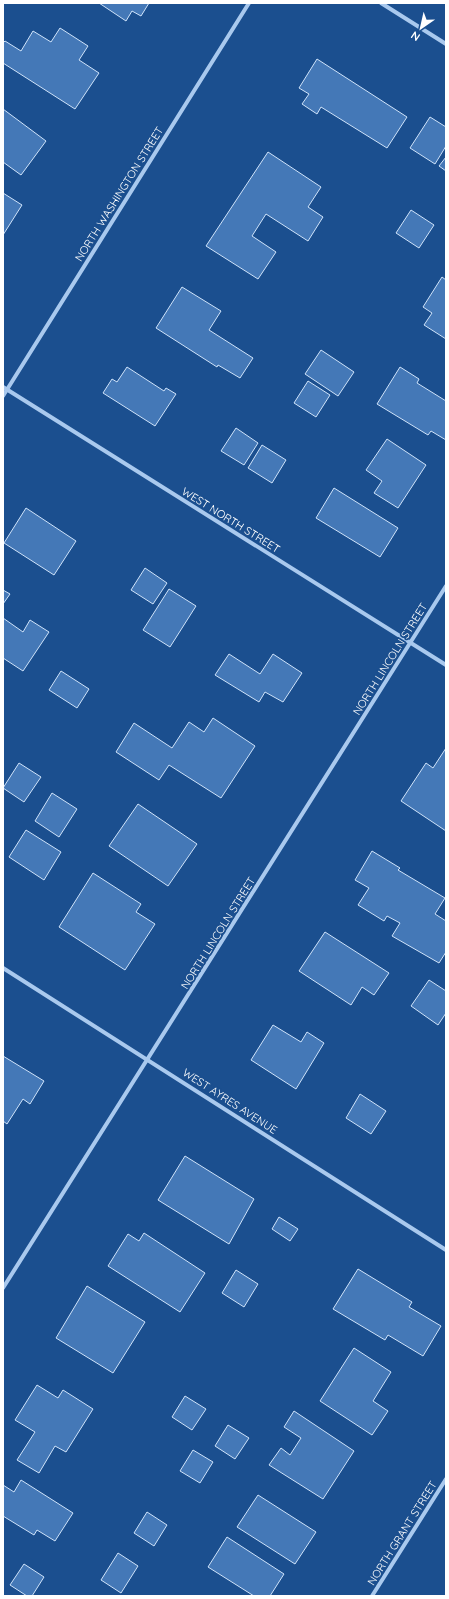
<svg xmlns="http://www.w3.org/2000/svg" width="449" height="1599" font-family="Quicksand,sans-serif">
<style>
.building{fill:#4478b7;stroke:#cfe3fa}
.lines{fill:none;stroke-linecap:round;stroke-linejoin:round}
.minor{stroke:#a9c9ee;stroke-width:4}
.labels{text-anchor:middle;dominant-baseline:central;stroke-width:3.5;stroke-linejoin:round;paint-order:stroke}
.street-label{font-size:11px;fill:#fff;stroke:#1b4f8f}
</style>
<rect width="100%" height="100%" fill="#1b4f8f"/>
<g class="building">
<polygon points="99,3 149,3 141,16 132,11 126,21"/>
<polygon points="60,28 88,46 79,60 99,73 75,109 3,63 3,43 5,41 21,51 33,31 51,42"/>
<polygon points="317,59 407,117 387,148 321,107 317,114 302,104 309,94 299,88"/>
<polygon points="3,109 46,141 21,175 3,162"/>
<polygon points="430,117 446,127 446,146 435,164 410,148"/>
<polygon points="268,152 321,187 308,207 323,217 308,241 266,214 252,236 276,252 258,279 206,246"/>
<polygon points="446,157 446,171 439,166"/>
<polygon points="3,193 22,205 3,235"/>
<polygon points="411,210 434,225 419,248 396,233"/>
<polygon points="442,277 446,280 446,339 424,325 432,313 423,307"/>
<polygon points="182,287 221,311 209,330 253,358 240,378 218,365 217,367 156,328"/>
<polygon points="321,350 354,372 338,396 305,374"/>
<polygon points="127,367 164,391 166,388 176,394 155,426 103,393 112,379 117,382"/>
<polygon points="400,367 419,379 417,383 446,401 446,440 431,431 428,435 377,404"/>
<polygon points="308,381 330,395 316,417 294,403"/>
<polygon points="236,428 258,443 244,465 221,451"/>
<polygon points="387,439 426,465 398,508 374,493 382,481 366,470"/>
<polygon points="262,445 286,460 272,483 248,468"/>
<polygon points="334,488 398,528 380,557 316,518"/>
<polygon points="26,508 76,541 54,575 4,543"/>
<polygon points="145,568 167,583 153,604 131,590"/>
<polygon points="169,589 196,606 170,647 143,630"/>
<polygon points="3,590 10,594 3,604"/>
<polygon points="3,618 23,632 30,620 49,632 23,671 3,658"/>
<polygon points="229,654 260,674 273,654 302,673 283,702 265,692 259,702 215,675"/>
<polygon points="61,671 89,689 77,708 49,690"/>
<polygon points="213,718 255,746 221,798 169,765 159,780 116,752 134,723 172,748 189,722 204,732"/>
<polygon points="446,748 446,831 401,801 426,763 433,768"/>
<polygon points="19,763 41,777 24,802 3,788"/>
<polygon points="52,793 77,809 59,837 35,821"/>
<polygon points="138,804 197,844 168,886 109,846"/>
<polygon points="26,830 61,852 44,880 9,857"/>
<polygon points="372,851 400,868 398,870 445,898 435,914 446,921 446,952 439,963 392,936 400,923 387,916 384,921 358,905 369,888 355,880"/>
<polygon points="93,873 141,904 136,912 155,924 125,970 59,927"/>
<polygon points="325,932 389,973 374,995 362,987 351,1005 299,971"/>
<polygon points="429,980 446,991 446,1013 438,1025 411,1006"/>
<polygon points="273,1025 301,1042 307,1032 324,1043 296,1089 251,1060"/>
<polygon points="3,1056 44,1081 30,1104 23,1099 7,1124 3,1121"/>
<polygon points="360,1094 386,1111 371,1134 346,1118"/>
<polygon points="185,1156 254,1199 229,1244 158,1200"/>
<polygon points="279,1217 298,1229 290,1241 272,1229"/>
<polygon points="144,1233 205,1273 180,1312 108,1266 128,1234 139,1241"/>
<polygon points="358,1269 412,1302 409,1307 441,1326 423,1356 388,1335 385,1340 333,1309"/>
<polygon points="236,1270 258,1284 244,1307 222,1293"/>
<polygon points="87,1286 145,1322 113,1373 56,1338"/>
<polygon points="354,1348 391,1372 373,1401 388,1411 372,1435 320,1401"/>
<polygon points="37,1385 58,1398 63,1390 93,1409 66,1452 55,1446 39,1473 17,1460 35,1432 15,1420"/>
<polygon points="185,1396 206,1409 192,1430 172,1417"/>
<polygon points="294,1411 354,1451 323,1499 269,1465 281,1448 290,1455 301,1438 284,1427"/>
<polygon points="228,1425 249,1438 235,1459 215,1446"/>
<polygon points="193,1450 213,1462 200,1483 180,1471"/>
<polygon points="21,1480 73,1513 55,1541 37,1530 34,1535 3,1516 3,1485 14,1492"/>
<polygon points="258,1495 316,1532 295,1564 237,1527"/>
<polygon points="147,1512 167,1525 154,1546 134,1533"/>
<polygon points="227,1537 284,1574 270,1596 254,1596 208,1567"/>
<polygon points="118,1553 138,1566 121,1593 101,1580"/>
<polygon points="24,1564 44,1577 32,1596 27,1596 10,1585"/>
</g>
<g class="lines">
<g class="minor">
<polyline points="381,3 446,44"/>
<polyline points="3,387 446,665"/>
<polyline points="3,396 249,3"/>
<polyline points="3,968 446,1250"/>
<polyline points="3,1288 446,586"/>
<polyline points="372,1596 446,1479"/>
</g>
</g>
<g class="labels">
<g class="street-label">
<text transform="translate(119 194) rotate(-58)">NORTH WASHINGTON STREET</text>
<text transform="translate(231 520) rotate(32)">WEST NORTH STREET</text>
<text transform="translate(390 659) rotate(-58)">NORTH LINCOLN STREET</text>
<text transform="translate(218 933) rotate(-58)">NORTH LINCOLN STREET</text>
<text transform="translate(230 1101) rotate(33)">WEST AYRES AVENUE</text>
<text transform="translate(402 1533) rotate(-58)">NORTH GRANT STREET</text>
</g>
</g>
<rect width="449" height="1599" fill="none" stroke="#ffffff" stroke-width="8"/>
<g transform="translate(421 28) rotate(214)" stroke="#1b4f8f" stroke-width="3" paint-order="stroke">
<path d="M0-3L7 15L0 10L-7 15Z" fill="#ffffff"/>
<text y="-6" font-size="11" font-weight="bold" text-anchor="middle" fill="#ffffff">N</text>
</g>
</svg>
